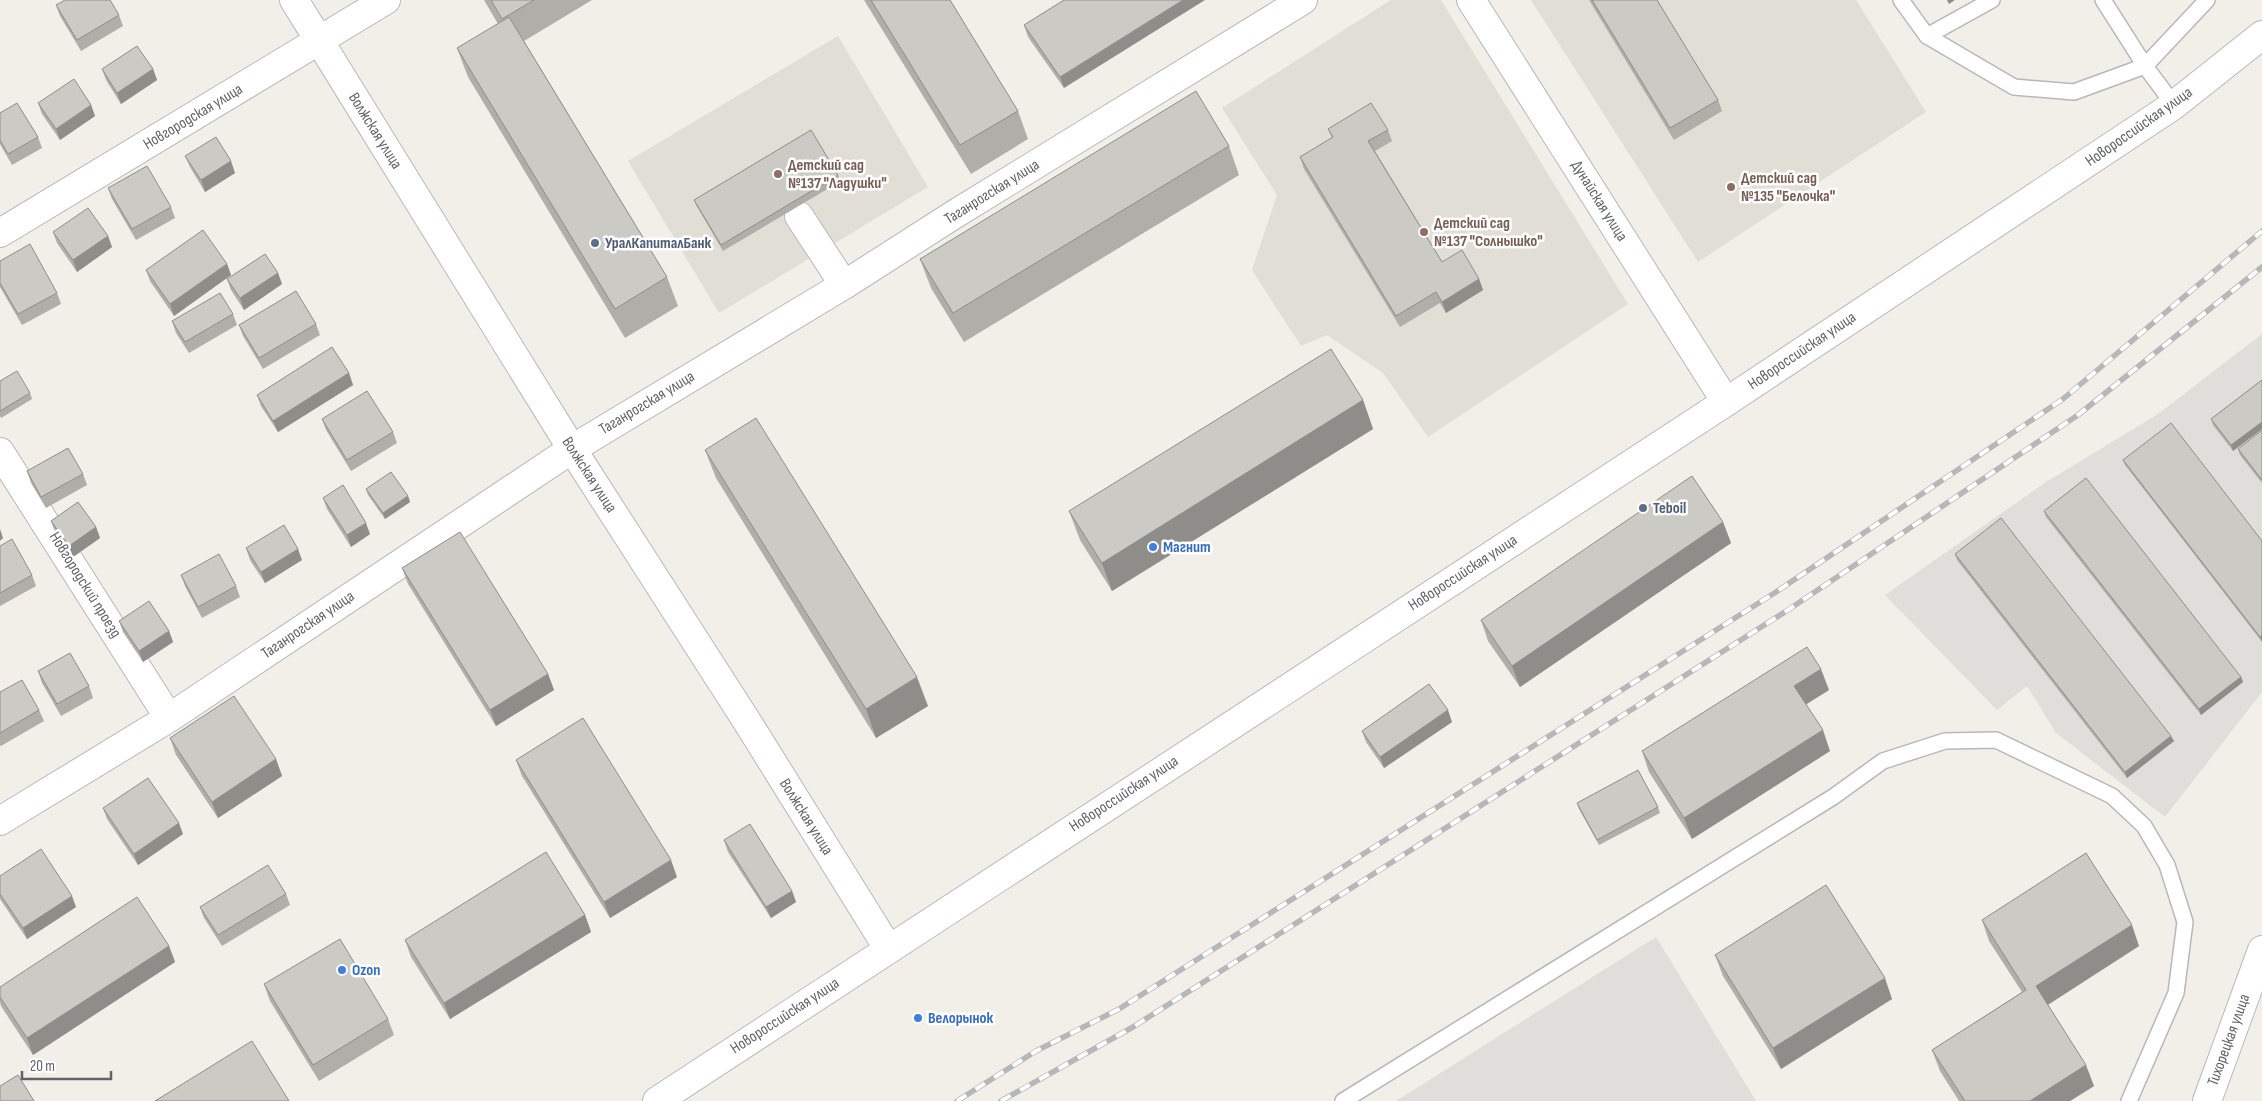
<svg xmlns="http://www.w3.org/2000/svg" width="2262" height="1101" font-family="'Sofia Sans Condensed',sans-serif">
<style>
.industrial{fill:#e0deda}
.education{fill:#e1ded6}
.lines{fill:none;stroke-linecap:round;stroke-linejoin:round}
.lane-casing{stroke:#b5b8bc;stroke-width:18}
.street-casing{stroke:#b5b8bc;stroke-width:30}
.secondary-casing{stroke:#b6babf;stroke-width:30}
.lane{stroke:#fff;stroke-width:15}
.street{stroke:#fff;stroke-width:28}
.secondary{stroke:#fff;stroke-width:28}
.rail-casing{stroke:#b6b7b8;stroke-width:5.5}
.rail{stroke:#fff;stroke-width:4;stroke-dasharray:11;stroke-linecap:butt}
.wall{fill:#afaea9}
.shaded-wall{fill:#8f8d8a}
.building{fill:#cccac5;stroke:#8f8d8a}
.education-dot{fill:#8d6e63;stroke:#fff;stroke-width:2}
.service-dot{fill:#5c6f8a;stroke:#fff;stroke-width:2}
.shop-dot{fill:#3f7fe0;stroke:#fff;stroke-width:2}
.labels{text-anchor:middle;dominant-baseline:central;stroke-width:5;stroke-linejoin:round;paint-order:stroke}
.street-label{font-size:16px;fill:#5f6368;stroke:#fff}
.education-label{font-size:16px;font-weight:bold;fill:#785e54;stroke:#fff;text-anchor:start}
.service-label{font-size:16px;font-weight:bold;fill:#4e5e75;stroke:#fff;text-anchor:start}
.shop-label{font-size:16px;font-weight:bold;fill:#366cbe;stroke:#fff;text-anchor:start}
</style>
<rect width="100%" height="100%" fill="#f1efe8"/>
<g class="industrial">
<polygon points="2262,334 2262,692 2165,817 2056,733 2027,686 1997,710 1885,595 2046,482 2158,414"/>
<polygon points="1656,937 1756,1101 1396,1101"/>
</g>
<g class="education">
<polygon points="1391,0 1441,0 1628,304 1428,437 1383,373 1327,335 1301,346 1252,270 1277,195 1222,108"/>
<polygon points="1531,0 1856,0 1926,112 1698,262"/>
<polygon points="838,36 928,187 719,313 628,161"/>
</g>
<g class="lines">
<defs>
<g id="lane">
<polyline points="1901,0 1927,36 2014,87 2074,92 2145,66 2103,0"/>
<polyline points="1927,36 1992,0"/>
<polyline points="2174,105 2145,66 2207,0"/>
<polyline points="1343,1101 1833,797 1883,761 1945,741 1996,740 2112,796 2144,826 2167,865 2185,922 2176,993 2129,1101"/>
</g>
<g id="street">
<polyline points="1471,0 1726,402"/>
<polyline points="799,216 844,285"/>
<polyline points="0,233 386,0"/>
<polyline points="0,452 169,718"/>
<polyline points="0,821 169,718 572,449 844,285 955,214 1303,0"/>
</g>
<g id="secondary">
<polyline points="294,0 572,449 748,723 888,948"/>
<polyline points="657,1101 1726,402 2174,105 2262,35"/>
<polyline points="2207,1101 2262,950"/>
</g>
</defs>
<use href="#lane" class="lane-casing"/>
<use href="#street" class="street-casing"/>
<use href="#secondary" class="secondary-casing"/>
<use href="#lane" class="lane"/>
<use href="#street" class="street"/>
<use href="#secondary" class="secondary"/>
<defs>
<g id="rail">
<polyline points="957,1101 1036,1051 1119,1009 1776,592 2063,399 2262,231"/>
<polyline points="1001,1101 1133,1027 1788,610 2078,415 2262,267"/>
</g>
</defs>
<use href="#rail" class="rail-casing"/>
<use href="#rail" class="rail"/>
</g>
<g class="wall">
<polygon points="484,0 592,0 524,41 667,277 678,306 625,338 468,77 457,48 498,24"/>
<polygon points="864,0 950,0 1018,111 1028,139 971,174"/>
<polygon points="1064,0 1064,88 1028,37 1024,25"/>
<polygon points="1589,0 1657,0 1718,100 1722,111 1674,140"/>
<polygon points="56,5 119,15 123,26 81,51 60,16"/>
<polygon points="102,69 153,69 157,80 121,104 106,80"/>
<polygon points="38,103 91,105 95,116 60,140 42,114"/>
<polygon points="0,113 38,137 42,148 12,165 0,144"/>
<polygon points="1328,129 1388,130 1392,141 1375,151 1442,262 1479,279 1483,290 1446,313 1440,303 1400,327 1304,169 1300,157 1332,138"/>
<polygon points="1229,146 1239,175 964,342 931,288 920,259"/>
<polygon points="185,156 235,173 205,192 190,167"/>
<polygon points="838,175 841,181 723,251 696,205 694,200"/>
<polygon points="108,188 171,207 175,218 136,240 112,199"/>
<polygon points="53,232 108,236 112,247 77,272 57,243"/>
<polygon points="0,261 57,293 61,304 22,325 0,287"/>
<polygon points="227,264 231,275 174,316 150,281 146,270"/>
<polygon points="278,273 282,284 244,310 231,290 227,279"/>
<polygon points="233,314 237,325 189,353 176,333 172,321"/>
<polygon points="316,324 320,335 263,369 243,336 239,325"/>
<polygon points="349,373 353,385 278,432 261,406 257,395"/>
<polygon points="2262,380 2262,429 2233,451 2213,425 2211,419"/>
<polygon points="0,381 30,393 32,399 1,418 0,416"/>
<polygon points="1363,400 1373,429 1112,591 1080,540 1069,511"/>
<polygon points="322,419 393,432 397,443 351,471 326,430"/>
<polygon points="2262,430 2262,483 2240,455 2238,449"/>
<polygon points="705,450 928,706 876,738 716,478"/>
<polygon points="2123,460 2262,541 2262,642 2125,465"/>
<polygon points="27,471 83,474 87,485 46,508 31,483"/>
<polygon points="366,489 408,496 410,502 385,519 368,495"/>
<polygon points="323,498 370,534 351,547 327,509"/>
<polygon points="2044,511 2241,677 2243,682 2201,715 2046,517"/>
<polygon points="51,521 96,527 100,538 73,557 55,532"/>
<polygon points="1723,522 1731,543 1520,687 1488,641 1481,620"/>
<polygon points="0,546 32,575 36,586 0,606"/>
<polygon points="246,548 302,560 265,583 250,560"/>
<polygon points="1955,554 2174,741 2127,778 1957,560"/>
<polygon points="402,568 548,674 554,690 496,726 408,584"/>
<polygon points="181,575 236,586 240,597 202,618 185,586"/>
<polygon points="119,621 169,631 173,642 143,662 123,632"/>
<polygon points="38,671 89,686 93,698 61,716 42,683"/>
<polygon points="1829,690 1806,704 1830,751 1692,839 1649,772 1642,751"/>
<polygon points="0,692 39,710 44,721 1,746 0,745"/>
<polygon points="1452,722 1384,768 1366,742 1362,731"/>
<polygon points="170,738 276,759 282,776 218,818 176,755"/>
<polygon points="516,760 677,877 610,918 522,776"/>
<polygon points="1577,803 1658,807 1660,813 1599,845 1579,809"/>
<polygon points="103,808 183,834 138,865 107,819"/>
<polygon points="724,840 792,891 796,902 771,918 728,852"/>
<polygon points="0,876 76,907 27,939 0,899"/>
<polygon points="286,894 290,905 222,946 204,918 200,907"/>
<polygon points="585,915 591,932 450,1019 411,957 405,940"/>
<polygon points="1982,920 2139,946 2048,1005 2094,1086 2070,1101 1959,1101 1940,1071 1932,1050 2022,992 1989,941"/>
<polygon points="169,946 175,962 33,1055 1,1006 0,1002 0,987"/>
<polygon points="1715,955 1892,999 1781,1069 1723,976"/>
<polygon points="264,984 388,1019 394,1035 319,1081 270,1001"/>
</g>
<g class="shaded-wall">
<polygon points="1183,0 1205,0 1064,88 1060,77"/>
<polygon points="1947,0 1955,0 1949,4"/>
<polygon points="153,69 157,80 121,104 117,93"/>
<polygon points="91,105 95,116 60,140 56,129"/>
<polygon points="231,161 235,173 205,192 201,180"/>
<polygon points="108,236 112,247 77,272 73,260"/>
<polygon points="227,264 231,275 174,316 170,304"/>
<polygon points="278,273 282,284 244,310 240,298"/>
<polygon points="1479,279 1483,290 1446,313 1442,302"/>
<polygon points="349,373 353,385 278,432 273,421"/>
<polygon points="1363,400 1373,429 1112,591 1102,563"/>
<polygon points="2262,422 2262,429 2233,451 2231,445"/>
<polygon points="408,496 410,502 385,519 383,513"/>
<polygon points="1723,522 1731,543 1520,687 1512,666"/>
<polygon points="366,523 370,534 351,547 347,535"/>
<polygon points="96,527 100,538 73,557 69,546"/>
<polygon points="0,529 3,538 0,541"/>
<polygon points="298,549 302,560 265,583 261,572"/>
<polygon points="169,631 173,642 143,662 139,651"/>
<polygon points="2262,635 2262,642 2260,637"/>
<polygon points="1821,669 1829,690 1802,707 1794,686"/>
<polygon points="548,674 554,690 496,726 490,710"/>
<polygon points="917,677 928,706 876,738 866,709"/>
<polygon points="2241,677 2243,682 2201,715 2199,709"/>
<polygon points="1448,710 1452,722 1384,768 1380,757"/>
<polygon points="1823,730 1830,751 1692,839 1684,818"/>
<polygon points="2171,736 2174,741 2127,778 2125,772"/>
<polygon points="276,759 282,776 218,818 212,802"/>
<polygon points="179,823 183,834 138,865 134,854"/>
<polygon points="671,860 677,877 610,918 604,902"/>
<polygon points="792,891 796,902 771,918 766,907"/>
<polygon points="72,896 76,907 27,939 23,928"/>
<polygon points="585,915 591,932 450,1019 444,1003"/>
<polygon points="2132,925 2139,946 2044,1007 2036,986"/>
<polygon points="169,946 175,962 33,1055 27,1038"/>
<polygon points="1885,978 1892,999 1781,1069 1773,1048"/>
<polygon points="2086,1065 2094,1086 2070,1101 2030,1101"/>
</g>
<g class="building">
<polygon points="65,0 110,0 119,15 77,40 56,5"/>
<polygon points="491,0 534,0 502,19"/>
<polygon points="871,0 950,0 1018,111 960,145"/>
<polygon points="1064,0 1183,0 1060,77 1024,25"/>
<polygon points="1592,0 1657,0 1718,100 1670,128"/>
<polygon points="509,17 667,277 615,309 457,48"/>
<polygon points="137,46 153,69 117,93 102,69"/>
<polygon points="74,79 91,105 56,129 38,103"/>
<polygon points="1196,91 1229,146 953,313 920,259"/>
<polygon points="17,103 38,137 8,154 0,140 0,113"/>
<polygon points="1371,103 1388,130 1368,141 1442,262 1462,250 1479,279 1442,302 1436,292 1396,316 1300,157 1333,137 1328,129"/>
<polygon points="811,130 838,175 721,245 694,200"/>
<polygon points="216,137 231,161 201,180 185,156"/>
<polygon points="147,166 171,207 132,229 108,188"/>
<polygon points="88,208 108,236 73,260 53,232"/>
<polygon points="203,230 227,264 170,304 146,270"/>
<polygon points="30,244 57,293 18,314 0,283 0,261"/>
<polygon points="265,254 278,273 240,298 227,279"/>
<polygon points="296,291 316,324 259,358 239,325"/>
<polygon points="220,293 233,314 185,342 172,321"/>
<polygon points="332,347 349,373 273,421 257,395"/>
<polygon points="1331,349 1363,400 1102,563 1069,511"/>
<polygon points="17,371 30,393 0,411 0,381"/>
<polygon points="2262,380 2262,422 2231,445 2211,419"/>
<polygon points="367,391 393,432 347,460 322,419"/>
<polygon points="756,418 917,677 866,709 705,450"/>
<polygon points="2171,423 2262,541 2262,635 2260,637 2123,460"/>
<polygon points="2262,430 2262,480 2238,449"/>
<polygon points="68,448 83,474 41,497 27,471"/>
<polygon points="391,472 408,496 383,513 366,489"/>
<polygon points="1692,476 1723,522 1512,666 1481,620"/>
<polygon points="2086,478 2241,677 2199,709 2044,511"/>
<polygon points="343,485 366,523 347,535 323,498"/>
<polygon points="78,502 96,527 69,546 51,521"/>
<polygon points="2001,518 2171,736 2125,772 1955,554"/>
<polygon points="284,525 298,549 261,572 246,548"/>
<polygon points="460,532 548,674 490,710 402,568"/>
<polygon points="12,539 32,575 0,593 0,546"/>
<polygon points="219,554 236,586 198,607 181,575"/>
<polygon points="149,601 169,631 139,651 119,621"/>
<polygon points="1807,647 1821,669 1794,686 1823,730 1684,818 1642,751"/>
<polygon points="70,653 89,686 57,704 38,671"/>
<polygon points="22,680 39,710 0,733 0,692"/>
<polygon points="1429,684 1448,710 1380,757 1362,731"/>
<polygon points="234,696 276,759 212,802 170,738"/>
<polygon points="583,718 671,860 604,902 516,760"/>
<polygon points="1638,770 1658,807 1597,840 1577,803"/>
<polygon points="148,778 179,823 134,854 103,808"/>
<polygon points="750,824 792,891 766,907 724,840"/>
<polygon points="41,849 72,896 23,928 0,894 0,876"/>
<polygon points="546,852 585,915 444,1003 405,940"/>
<polygon points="2086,853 2132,925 2036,986 2086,1065 2030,1101 1965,1101 1932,1050 2026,990 1982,920"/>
<polygon points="268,865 286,894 218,935 200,907"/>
<polygon points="1826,885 1885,978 1773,1048 1715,955"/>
<polygon points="137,897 169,946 27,1038 0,997 0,987"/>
<polygon points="340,939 388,1019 313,1065 264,984"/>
<polygon points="252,1041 289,1101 155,1101"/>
<polygon points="18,1075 34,1101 0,1101 0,1086"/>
</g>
<g class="education-dot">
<circle cx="778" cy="174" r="5"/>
<circle cx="1731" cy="187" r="5"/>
<circle cx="1424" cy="232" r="5"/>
</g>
<g class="service-dot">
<circle cx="595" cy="243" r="5"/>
<circle cx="1643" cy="508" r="5"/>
</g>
<g class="shop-dot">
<circle cx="1153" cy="547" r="5"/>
<circle cx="342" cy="970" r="5"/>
<circle cx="918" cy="1018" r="5"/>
</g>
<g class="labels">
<g class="street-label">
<text transform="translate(193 117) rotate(-31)">Новгородская улица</text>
<text transform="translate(2139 127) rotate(-35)">Новороссийская улица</text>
<text transform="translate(375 131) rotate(58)">Волжская улица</text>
<text transform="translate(992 192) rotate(-32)">Таганрогская улица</text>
<text transform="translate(1599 201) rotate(58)">Дунайская улица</text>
<text transform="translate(1802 351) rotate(-34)">Новороссийская улица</text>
<text transform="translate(647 403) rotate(-31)">Таганрогская улица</text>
<text transform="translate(589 475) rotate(57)">Волжская улица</text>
<text transform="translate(1463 573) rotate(-33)">Новороссийская улица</text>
<text transform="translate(85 585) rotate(58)">Новгородский проезд</text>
<text transform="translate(308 625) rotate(-34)">Таганрогская улица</text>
<text transform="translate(1124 794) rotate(-33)">Новороссийская улица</text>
<text transform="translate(806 817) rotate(58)">Волжская улица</text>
<text transform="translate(785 1016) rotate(-33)">Новороссийская улица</text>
<text transform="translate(2229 1040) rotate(-70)">Тихорецкая улица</text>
</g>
<g class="education-label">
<text x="788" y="165">Детский сад<tspan x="788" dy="18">№137 "Ладушки"</tspan></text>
<text x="1741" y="178">Детский сад<tspan x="1741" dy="18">№135 "Белочка"</tspan></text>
<text x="1434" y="223">Детский сад<tspan x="1434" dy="18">№137 "Солнышко"</tspan></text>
</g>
<g class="service-label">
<text x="605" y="243">УралКапиталБанк</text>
<text x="1653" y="508">Teboil</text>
</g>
<g class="shop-label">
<text x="1163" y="547">Магнит</text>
<text x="352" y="970">Ozon</text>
<text x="928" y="1018">Велорынок</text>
</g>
</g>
<path d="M22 1071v8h89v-8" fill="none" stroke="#5f6368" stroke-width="2.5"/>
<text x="30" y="1071" font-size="15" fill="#5f6368" stroke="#ffffff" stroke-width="4" paint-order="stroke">20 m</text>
</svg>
